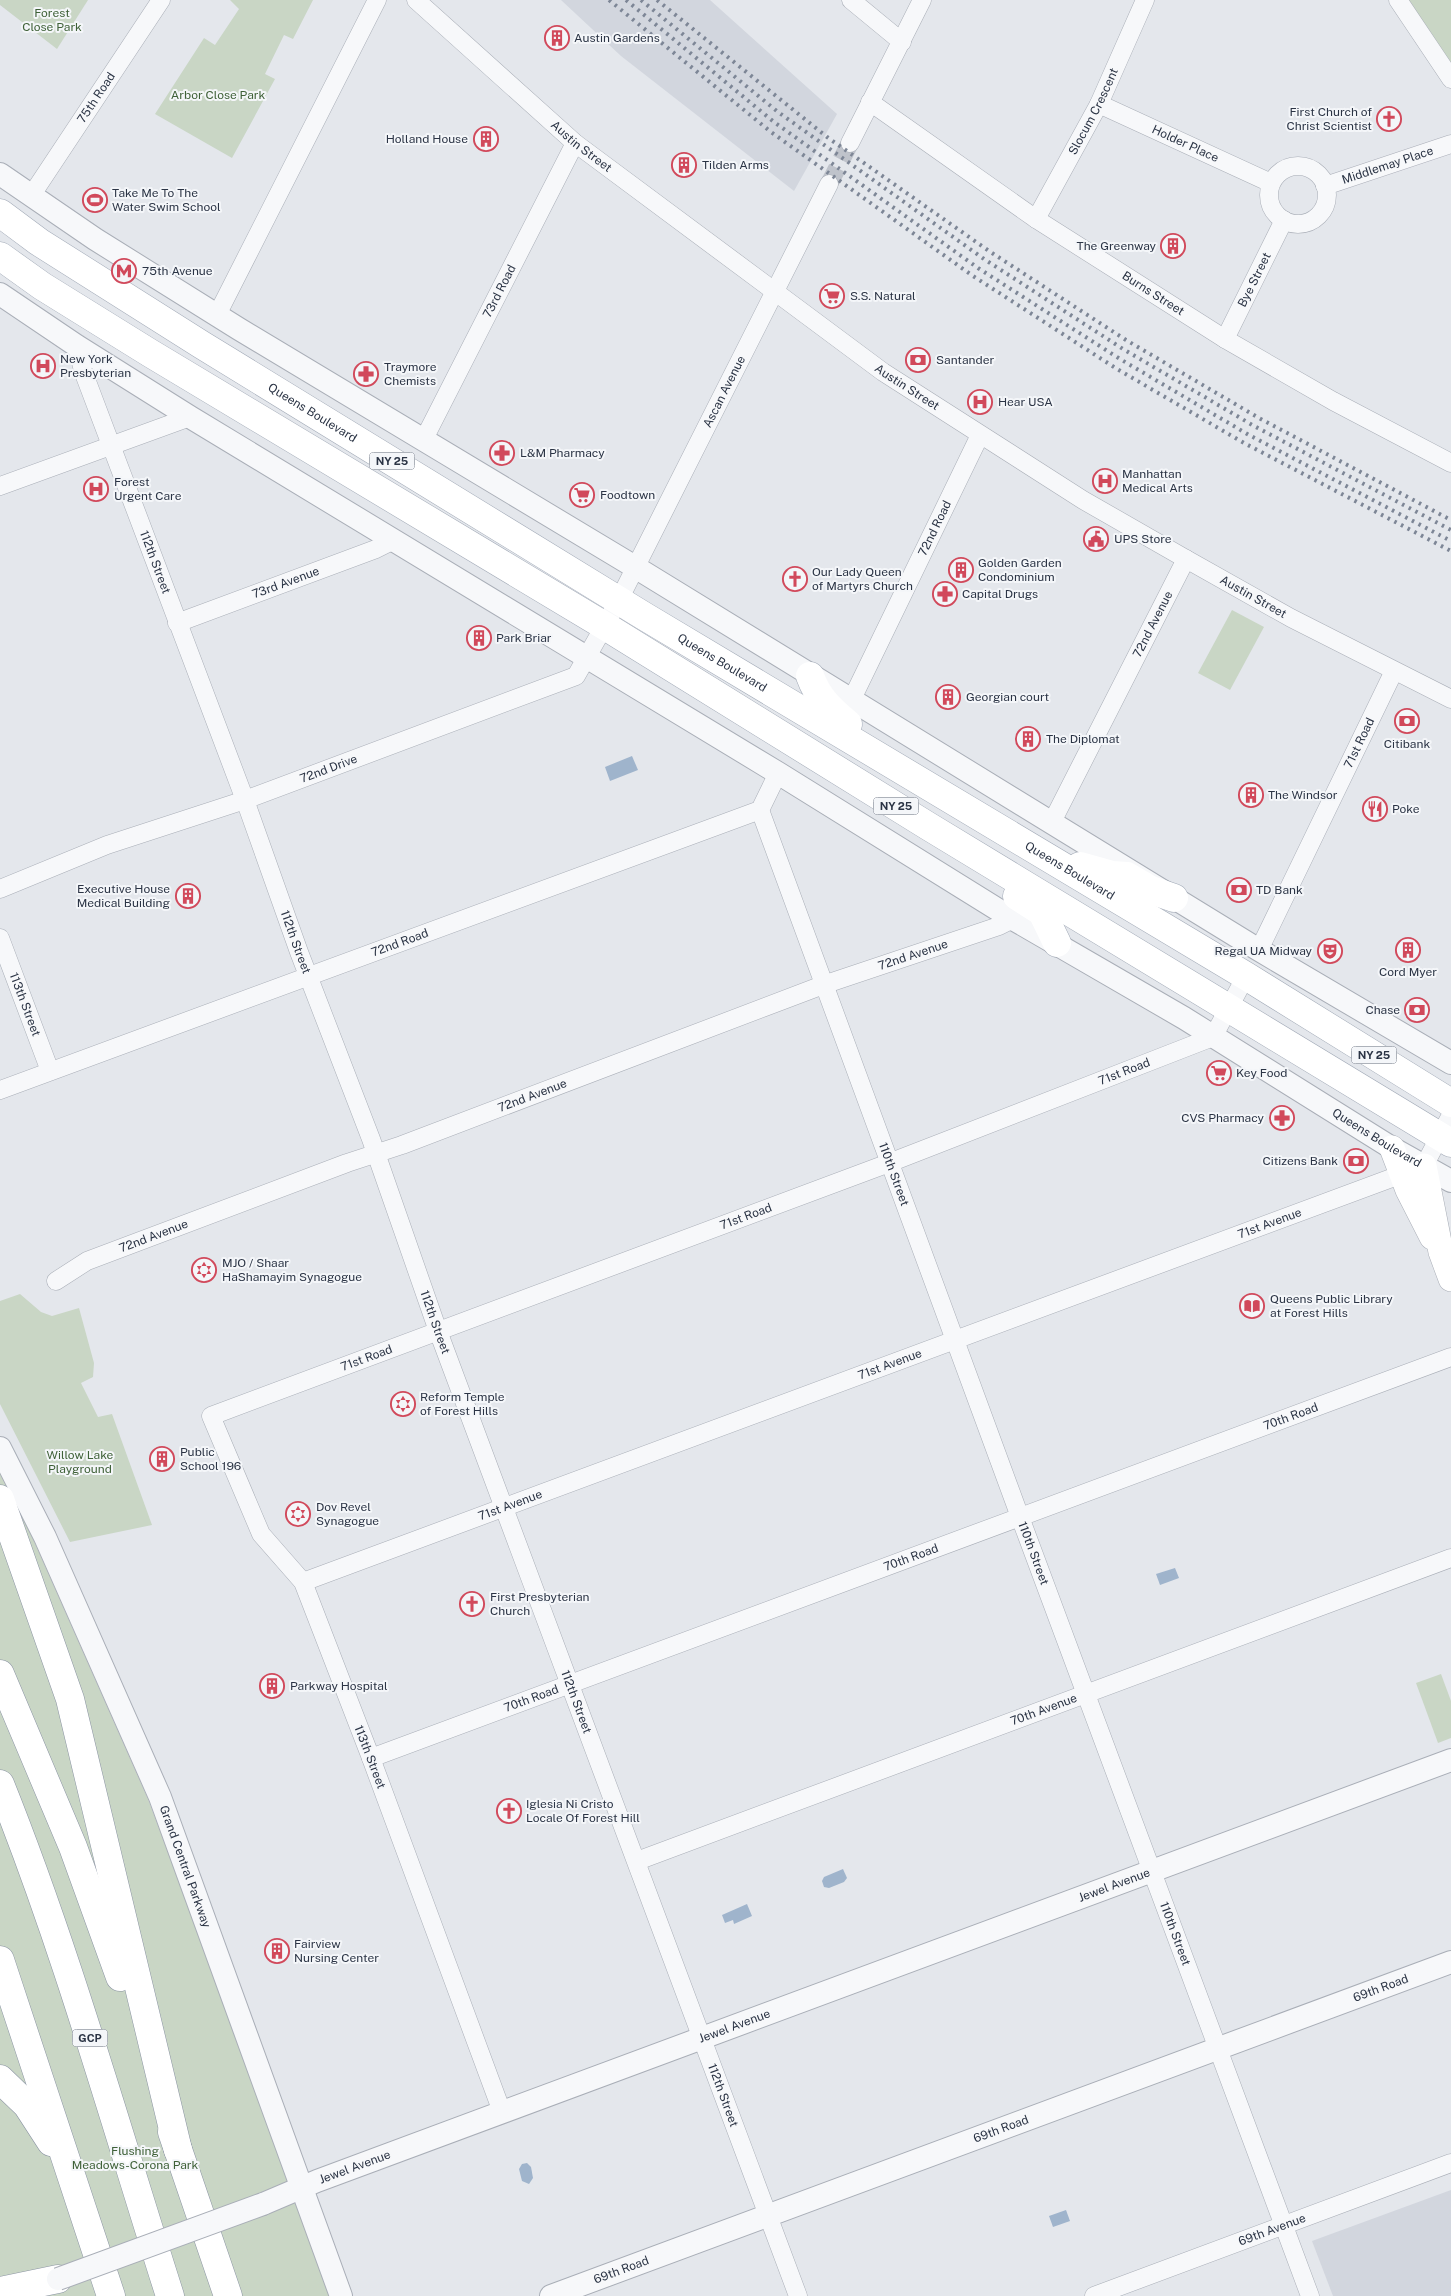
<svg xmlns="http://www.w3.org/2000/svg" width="1451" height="2296" font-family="'Public Sans',sans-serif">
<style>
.built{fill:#d2d6de}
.green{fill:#c9d6c5}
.water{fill:#9fb4cc}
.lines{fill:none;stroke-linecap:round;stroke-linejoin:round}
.minor-tunnel{stroke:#bfc3cb;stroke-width:18;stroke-dasharray:18 9;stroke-linecap:butt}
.minor-casing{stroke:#a9aeb7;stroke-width:19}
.tertiary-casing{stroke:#a9aeb7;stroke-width:24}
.secondary-casing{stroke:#a9aeb7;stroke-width:26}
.primary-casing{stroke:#a3abb8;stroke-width:29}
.motorway-casing{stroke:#8b94a3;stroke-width:29}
.minor{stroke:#f7f8fa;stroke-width:18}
.tertiary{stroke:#f7f8fa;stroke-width:22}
.secondary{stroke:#fff;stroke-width:25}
.primary{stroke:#fff;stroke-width:28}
.motorway{stroke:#fff;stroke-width:28}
.rail{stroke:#7d8696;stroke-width:4;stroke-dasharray:2.5 5;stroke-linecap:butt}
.tertiary-bridge-casing{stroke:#a9aeb7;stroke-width:24;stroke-linecap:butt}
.tertiary-bridge{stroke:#f7f8fa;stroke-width:22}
.labels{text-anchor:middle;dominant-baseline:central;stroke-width:4;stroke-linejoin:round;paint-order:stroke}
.shield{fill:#f4f6f9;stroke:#676e7b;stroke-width:1}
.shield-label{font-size:11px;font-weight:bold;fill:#2b3445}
.park-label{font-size:12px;fill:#3f6138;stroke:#f4f6f9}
.poi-label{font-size:12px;fill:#2b3445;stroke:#f4f6f9;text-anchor:start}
.street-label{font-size:12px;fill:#2b3445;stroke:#f4f6f9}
</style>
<rect width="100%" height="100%" fill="#e4e7ec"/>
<g class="built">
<polygon points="561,0 710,0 837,114 794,191 621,56"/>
<polygon points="1451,2190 1451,2296 1333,2296 1312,2241"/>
</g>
<g class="green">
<polygon points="0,0 88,0 57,49 0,5"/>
<polygon points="230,0 313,0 293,39 284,35 265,74 275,79 232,158 155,114 204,38 215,45 239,9"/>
<polygon points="1409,0 1451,0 1451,65"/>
<polygon points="1232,610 1264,627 1230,690 1198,673"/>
<polygon points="20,1294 41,1312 52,1316 79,1308 94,1363 93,1377 81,1383 98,1417 112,1414 152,1525 70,1542 0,1404 0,1301"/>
<polygon points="0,1472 14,1503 19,1507 148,1799 285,2166 329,2296 0,2296"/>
<polygon points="1441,1674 1451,1701 1451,1738 1438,1743 1416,1683"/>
</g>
<g class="water">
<polygon points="632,756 638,770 610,781 605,767"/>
<polygon points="1175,1568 1179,1578 1160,1585 1156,1574"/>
<polygon points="843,1869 847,1878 844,1882 829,1888 824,1887 822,1881 824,1877"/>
<polygon points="747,1904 752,1916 734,1924 733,1920 725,1923 722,1915"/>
<polygon points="527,2163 531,2167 533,2178 529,2184 522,2181 519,2169 522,2164"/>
<polygon points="1066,2210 1070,2221 1053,2227 1049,2216"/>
</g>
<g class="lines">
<polyline class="minor-tunnel" points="829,184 850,143"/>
<defs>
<g id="minor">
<path id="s1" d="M416,0l159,143 308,229 200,128 103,59 105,59 160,81"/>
<polyline points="851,0 902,42"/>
<polyline points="1398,0 1451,79"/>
<path id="s2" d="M870,102l166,117 189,120 108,62 118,62"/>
<path id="s3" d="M1099,104l172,79"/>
<polyline points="850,143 922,0"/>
<circle cx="1298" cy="195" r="29"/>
<path id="s4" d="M1325,186l126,-42"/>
<path id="s5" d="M31,196l130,-196"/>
<path id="s6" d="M1036,219l63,-115 46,-104"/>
<polyline points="217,315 377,0"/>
<path id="s7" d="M1225,339l59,-119"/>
<path id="s8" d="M77,346l6,25 162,429 54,152 72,187 67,192 360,965"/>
<path id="s9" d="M423,441l152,-298"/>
<polyline points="0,486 190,417"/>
<path id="s10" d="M177,623l199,-74 18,-9"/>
<path id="s11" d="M851,701l129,-266"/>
<path id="s12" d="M760,810l260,707 290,779"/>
<path id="s13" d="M1052,822l134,-263"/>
<path id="s14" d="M0,889l107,-44 138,-45 331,-124 43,-76 210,-416"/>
<path id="s15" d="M0,938l50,133"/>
<path id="s16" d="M1259,950l135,-279"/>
<path id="s17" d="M0,1090l760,-280 18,-37"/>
<path id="s18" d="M56,1281l31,-20 260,-98 55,-18 421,-160 176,-59 14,-7"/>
<path id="s19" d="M303,1582l1121,-416 27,-51"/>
<path id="s20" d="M371,1758l1080,-401"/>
<path id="s21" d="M637,1861l814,-303"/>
<path id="s22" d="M502,2112l-131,-354 -68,-176 -42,-48 -50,-118 678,-253 324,-126 33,-61"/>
<path id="s23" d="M1094,2296l357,-133"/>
</g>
<g id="tertiary">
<polyline points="0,174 95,239 239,329 635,567 1259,950 1451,1063"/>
<path id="s24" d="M0,294l77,52 113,71 588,356 235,146 171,99 208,130 59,33"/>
<path id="s25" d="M0,1448l45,89 115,260 181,499"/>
<path id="s26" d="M263,2204l54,-23 1134,-421"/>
<path id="s27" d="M551,2296l900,-334"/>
</g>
<g id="secondary">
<polyline points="1392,1148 1408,1190 1432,1237"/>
<polyline points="1424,1166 1441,1252 1451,1279"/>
</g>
<g id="primary">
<path id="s28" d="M0,213l39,29 163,103 442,271 602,360 205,127"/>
<polyline points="0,256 42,286 150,353 605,626 928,826 1451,1143"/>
<path d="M810,676c8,22 20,33 38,48"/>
<polyline points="1080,866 1112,875 1127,876 1151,890 1174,898"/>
<polyline points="1017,896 1042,912 1057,943"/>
</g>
<g id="motorway">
<polyline points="0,1499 70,1699 178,2150"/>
<polyline points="0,1674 73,1847 120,1977"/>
<path d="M0,1784c67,167 115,340 170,512"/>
<polyline points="0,1960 111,2296"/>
<polyline points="0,2079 27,2105 51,2142"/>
<polyline points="172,2132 228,2296"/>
<polyline points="0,2291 58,2279"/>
</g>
</defs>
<use href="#minor" class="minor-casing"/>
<use href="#tertiary" class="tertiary-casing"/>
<use href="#secondary" class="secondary-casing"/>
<use href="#primary" class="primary-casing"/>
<use href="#motorway" class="motorway-casing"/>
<use href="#minor" class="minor"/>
<use href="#tertiary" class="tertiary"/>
<use href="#secondary" class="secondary"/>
<use href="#primary" class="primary"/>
<use href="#motorway" class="motorway"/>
<g class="rail">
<polyline points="609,0 771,132 973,276 1117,369 1244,443 1451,551"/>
<polyline points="626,0 774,122 978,268 1120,359 1249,435 1451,541"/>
<polyline points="641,0 778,112 984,259 1123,349 1254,426 1451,530"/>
<polyline points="657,0 827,137 989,251 1126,340 1259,418 1451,520"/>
</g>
<defs>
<polyline id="tertiary-bridge" points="58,2279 263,2204"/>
</defs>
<use href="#tertiary-bridge" class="tertiary-bridge-casing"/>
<use href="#tertiary-bridge" class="tertiary-bridge"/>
</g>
<defs>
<symbol id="building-ring" viewBox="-11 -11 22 22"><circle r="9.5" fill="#f4f6f9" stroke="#d1495b" stroke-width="1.5"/><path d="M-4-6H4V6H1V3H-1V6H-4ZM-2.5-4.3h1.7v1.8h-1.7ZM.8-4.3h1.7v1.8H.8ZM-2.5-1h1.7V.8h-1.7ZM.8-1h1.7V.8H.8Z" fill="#d1495b"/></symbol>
<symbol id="church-ring" viewBox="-11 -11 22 22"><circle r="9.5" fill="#f4f6f9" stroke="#d1495b" stroke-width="1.5"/><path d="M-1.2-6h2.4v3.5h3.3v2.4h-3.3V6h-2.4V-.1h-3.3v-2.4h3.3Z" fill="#d1495b"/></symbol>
<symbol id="stadium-ring" viewBox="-11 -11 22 22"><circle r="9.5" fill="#f4f6f9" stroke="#d1495b" stroke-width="1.5"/><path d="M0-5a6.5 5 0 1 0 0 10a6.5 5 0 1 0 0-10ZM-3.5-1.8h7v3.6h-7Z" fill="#d1495b"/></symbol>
<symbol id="metro-ring" viewBox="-11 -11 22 22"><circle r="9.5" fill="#f4f6f9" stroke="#d1495b" stroke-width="1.5"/><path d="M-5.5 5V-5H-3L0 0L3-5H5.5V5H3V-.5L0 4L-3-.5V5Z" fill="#d1495b"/></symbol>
<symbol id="supermarket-ring" viewBox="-11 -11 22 22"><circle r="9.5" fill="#f4f6f9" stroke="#d1495b" stroke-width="1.5"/><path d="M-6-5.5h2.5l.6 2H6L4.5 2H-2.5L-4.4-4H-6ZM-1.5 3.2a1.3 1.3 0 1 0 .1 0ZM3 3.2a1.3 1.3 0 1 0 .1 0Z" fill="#d1495b"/></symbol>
<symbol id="bank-ring" viewBox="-11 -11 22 22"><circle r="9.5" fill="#f4f6f9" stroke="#d1495b" stroke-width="1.5"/><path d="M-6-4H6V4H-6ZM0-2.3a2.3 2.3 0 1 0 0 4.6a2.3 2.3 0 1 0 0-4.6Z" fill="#d1495b"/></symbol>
<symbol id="hospital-ring" viewBox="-11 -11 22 22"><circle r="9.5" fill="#f4f6f9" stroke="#d1495b" stroke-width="1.5"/><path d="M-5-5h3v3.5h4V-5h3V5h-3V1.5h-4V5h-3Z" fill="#d1495b"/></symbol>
<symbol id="pharmacy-ring" viewBox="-11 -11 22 22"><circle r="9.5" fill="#f4f6f9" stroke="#d1495b" stroke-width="1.5"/><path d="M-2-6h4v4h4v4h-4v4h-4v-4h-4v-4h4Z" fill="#d1495b"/></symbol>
<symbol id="civic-ring" viewBox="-11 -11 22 22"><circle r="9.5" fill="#f4f6f9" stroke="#d1495b" stroke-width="1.5"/><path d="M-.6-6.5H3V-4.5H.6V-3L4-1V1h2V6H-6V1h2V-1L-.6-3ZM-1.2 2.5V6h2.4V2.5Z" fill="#d1495b"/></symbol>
<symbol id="restaurant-ring" viewBox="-11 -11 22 22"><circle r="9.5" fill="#f4f6f9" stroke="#d1495b" stroke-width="1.5"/><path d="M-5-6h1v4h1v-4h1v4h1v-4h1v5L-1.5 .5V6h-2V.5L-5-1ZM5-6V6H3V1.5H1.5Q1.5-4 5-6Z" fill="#d1495b"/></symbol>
<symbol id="theatre-ring" viewBox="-11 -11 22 22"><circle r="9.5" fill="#f4f6f9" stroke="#d1495b" stroke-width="1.5"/><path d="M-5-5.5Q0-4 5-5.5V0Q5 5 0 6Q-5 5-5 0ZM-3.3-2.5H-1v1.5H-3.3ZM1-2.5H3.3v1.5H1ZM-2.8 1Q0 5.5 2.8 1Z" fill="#d1495b"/></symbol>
<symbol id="synagogue-ring" viewBox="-11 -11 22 22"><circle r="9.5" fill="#f4f6f9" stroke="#d1495b" stroke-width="1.5"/><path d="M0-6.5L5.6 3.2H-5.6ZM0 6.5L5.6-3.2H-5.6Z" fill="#d1495b"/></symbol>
<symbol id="library-ring" viewBox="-11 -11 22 22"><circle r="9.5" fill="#f4f6f9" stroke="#d1495b" stroke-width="1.5"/><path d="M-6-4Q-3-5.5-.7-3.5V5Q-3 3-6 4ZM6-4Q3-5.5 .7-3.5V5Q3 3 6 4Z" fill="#d1495b"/></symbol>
</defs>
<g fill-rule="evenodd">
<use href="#building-ring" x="543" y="24" width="28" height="28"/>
<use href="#church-ring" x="1375" y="105" width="28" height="28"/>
<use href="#building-ring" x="472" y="125" width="28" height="28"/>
<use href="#building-ring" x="670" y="151" width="28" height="28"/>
<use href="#stadium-ring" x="81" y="186" width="28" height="28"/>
<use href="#building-ring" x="1159" y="232" width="28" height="28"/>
<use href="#metro-ring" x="110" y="257" width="28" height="28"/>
<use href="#supermarket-ring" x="818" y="282" width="28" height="28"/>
<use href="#bank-ring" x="904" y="346" width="28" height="28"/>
<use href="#hospital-ring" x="29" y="352" width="28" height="28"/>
<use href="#pharmacy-ring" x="352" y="360" width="28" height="28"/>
<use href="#hospital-ring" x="966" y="388" width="28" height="28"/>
<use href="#pharmacy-ring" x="488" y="439" width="28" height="28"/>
<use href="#hospital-ring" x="1091" y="467" width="28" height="28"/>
<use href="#hospital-ring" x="82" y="475" width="28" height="28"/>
<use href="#supermarket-ring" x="568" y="481" width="28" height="28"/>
<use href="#civic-ring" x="1082" y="525" width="28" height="28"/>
<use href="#building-ring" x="947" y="556" width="28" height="28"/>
<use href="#church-ring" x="781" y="565" width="28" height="28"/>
<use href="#pharmacy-ring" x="931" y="580" width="28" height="28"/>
<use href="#building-ring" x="465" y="624" width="28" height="28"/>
<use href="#building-ring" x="934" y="683" width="28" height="28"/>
<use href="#bank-ring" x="1393" y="707" width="28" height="28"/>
<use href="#building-ring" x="1014" y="725" width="28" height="28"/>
<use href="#building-ring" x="1237" y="781" width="28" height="28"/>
<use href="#restaurant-ring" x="1361" y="795" width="28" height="28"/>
<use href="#bank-ring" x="1225" y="876" width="28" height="28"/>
<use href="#building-ring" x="174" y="882" width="28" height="28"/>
<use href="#building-ring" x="1394" y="936" width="28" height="28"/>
<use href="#theatre-ring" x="1316" y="937" width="28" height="28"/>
<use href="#bank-ring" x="1403" y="996" width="28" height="28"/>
<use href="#supermarket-ring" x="1205" y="1059" width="28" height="28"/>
<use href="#pharmacy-ring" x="1268" y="1104" width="28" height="28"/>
<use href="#bank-ring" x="1342" y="1147" width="28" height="28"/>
<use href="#synagogue-ring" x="190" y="1256" width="28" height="28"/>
<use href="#library-ring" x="1238" y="1292" width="28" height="28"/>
<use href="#synagogue-ring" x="389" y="1390" width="28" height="28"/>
<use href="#building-ring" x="148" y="1445" width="28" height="28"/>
<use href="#synagogue-ring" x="284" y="1500" width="28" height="28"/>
<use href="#church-ring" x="458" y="1590" width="28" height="28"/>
<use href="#building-ring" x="258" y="1672" width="28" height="28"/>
<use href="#church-ring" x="495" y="1797" width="28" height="28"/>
<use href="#building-ring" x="263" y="1937" width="28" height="28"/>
</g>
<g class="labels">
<g class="shield">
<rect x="369.5" y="452.5" width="45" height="17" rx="4"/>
<rect x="873.5" y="797.5" width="45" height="17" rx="4"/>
<rect x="1351.5" y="1046.5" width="45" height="17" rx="4"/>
<rect x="72.5" y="2029.5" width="35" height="17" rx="4"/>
</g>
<g class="shield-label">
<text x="392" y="461">NY 25</text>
<text x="896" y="806">NY 25</text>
<text x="1374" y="1055">NY 25</text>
<text x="90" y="2038">GCP</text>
</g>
<g class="park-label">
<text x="52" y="13">Forest<tspan x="52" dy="14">Close Park</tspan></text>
<text x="218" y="95">Arbor Close Park</text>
<text x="80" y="1455">Willow Lake<tspan x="80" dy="14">Playground</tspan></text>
<text x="135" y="2151">Flushing<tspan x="135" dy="14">Meadows-Corona Park</tspan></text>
</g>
<g class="poi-label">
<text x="574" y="38">Austin Gardens</text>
<text x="1372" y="112" text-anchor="end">First Church of<tspan x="1372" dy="14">Christ Scientist</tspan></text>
<text x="468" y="139" text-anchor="end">Holland House</text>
<text x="702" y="165">Tilden Arms</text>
<text x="112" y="193">Take Me To The<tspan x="112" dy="14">Water Swim School</tspan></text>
<text x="1156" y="246" text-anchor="end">The Greenway</text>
<text x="142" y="271">75th Avenue</text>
<text x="850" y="296">S.S. Natural</text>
<text x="60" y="359">New York<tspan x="60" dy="14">Presbyterian</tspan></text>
<text x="936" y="360">Santander</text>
<text x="384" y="367">Traymore<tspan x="384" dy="14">Chemists</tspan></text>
<text x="998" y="402">Hear USA</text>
<text x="520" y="453">L&amp;M Pharmacy</text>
<text x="1122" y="474">Manhattan<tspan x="1122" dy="14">Medical Arts</tspan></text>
<text x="114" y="482">Forest<tspan x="114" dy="14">Urgent Care</tspan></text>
<text x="600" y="495">Foodtown</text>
<text x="1114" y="539">UPS Store</text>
<text x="978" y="563">Golden Garden<tspan x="978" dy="14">Condominium</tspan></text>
<text x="812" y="572">Our Lady Queen<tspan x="812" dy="14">of Martyrs Church</tspan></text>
<text x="962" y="594">Capital Drugs</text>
<text x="496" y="638">Park Briar</text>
<text x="966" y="697">Georgian court</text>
<text x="1046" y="739">The Diplomat</text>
<text x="1407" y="744" text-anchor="middle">Citibank</text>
<text x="1268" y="795">The Windsor</text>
<text x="1392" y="809">Poke</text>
<text x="170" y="889" text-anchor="end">Executive House<tspan x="170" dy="14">Medical Building</tspan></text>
<text x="1256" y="890">TD Bank</text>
<text x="1312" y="951" text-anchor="end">Regal UA Midway</text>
<text x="1408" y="972" text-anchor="middle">Cord Myer</text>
<text x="1400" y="1010" text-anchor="end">Chase</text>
<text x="1236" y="1073">Key Food</text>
<text x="1264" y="1118" text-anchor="end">CVS Pharmacy</text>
<text x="1338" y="1161" text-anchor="end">Citizens Bank</text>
<text x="222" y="1263">MJO / Shaar<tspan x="222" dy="14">HaShamayim Synagogue</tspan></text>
<text x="1270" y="1299">Queens Public Library<tspan x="1270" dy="14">at Forest Hills</tspan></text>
<text x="420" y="1397">Reform Temple<tspan x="420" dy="14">of Forest Hills</tspan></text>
<text x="180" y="1452">Public<tspan x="180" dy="14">School 196</tspan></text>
<text x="316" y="1507">Dov Revel<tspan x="316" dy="14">Synagogue</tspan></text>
<text x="490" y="1597">First Presbyterian<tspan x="490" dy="14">Church</tspan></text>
<text x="290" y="1686">Parkway Hospital</text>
<text x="526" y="1804">Iglesia Ni Cristo<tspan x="526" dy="14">Locale Of Forest Hill</tspan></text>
<text x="294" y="1944">Fairview<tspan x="294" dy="14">Nursing Center</tspan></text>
</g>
<g class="street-label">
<text stroke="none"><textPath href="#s5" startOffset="118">75th Road</textPath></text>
<text stroke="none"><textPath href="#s6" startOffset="122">Slocum Crescent</textPath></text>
<text stroke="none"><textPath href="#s3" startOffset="95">Holder Place</textPath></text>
<text stroke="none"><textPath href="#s1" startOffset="221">Austin Street</textPath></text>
<text stroke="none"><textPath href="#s4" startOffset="66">Middlemay Place</textPath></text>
<text stroke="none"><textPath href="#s7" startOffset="66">Bye Street</textPath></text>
<text stroke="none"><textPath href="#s9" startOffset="168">73rd Road</textPath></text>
<text stroke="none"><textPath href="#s2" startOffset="342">Burns Street</textPath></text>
<text stroke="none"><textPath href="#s1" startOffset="626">Austin Street</textPath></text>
<text stroke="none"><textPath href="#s14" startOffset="935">Ascan Avenue</textPath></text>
<text stroke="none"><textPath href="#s28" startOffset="371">Queens Boulevard</textPath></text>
<text stroke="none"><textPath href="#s11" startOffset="192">72nd Road</textPath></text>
<text stroke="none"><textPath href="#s8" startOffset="230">112th Street</textPath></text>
<text stroke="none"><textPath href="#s10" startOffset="116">73rd Avenue</textPath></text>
<text stroke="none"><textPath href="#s1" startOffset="1031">Austin Street</textPath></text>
<text stroke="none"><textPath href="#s13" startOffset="222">72nd Avenue</textPath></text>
<text stroke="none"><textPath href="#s28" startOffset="851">Queens Boulevard</textPath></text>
<text stroke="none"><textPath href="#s16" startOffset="230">71st Road</textPath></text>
<text stroke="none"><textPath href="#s14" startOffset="350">72nd Drive</textPath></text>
<text stroke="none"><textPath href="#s28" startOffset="1256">Queens Boulevard</textPath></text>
<text stroke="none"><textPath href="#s8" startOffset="635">112th Street</textPath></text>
<text stroke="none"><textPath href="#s17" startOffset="426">72nd Road</textPath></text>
<text stroke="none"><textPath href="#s18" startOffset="918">72nd Avenue</textPath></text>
<text stroke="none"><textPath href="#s15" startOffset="71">113th Street</textPath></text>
<text stroke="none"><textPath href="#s22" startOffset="1734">71st Road</textPath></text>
<text stroke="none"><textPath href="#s18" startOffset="512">72nd Avenue</textPath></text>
<text stroke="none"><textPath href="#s24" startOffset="1615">Queens Boulevard</textPath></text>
<text stroke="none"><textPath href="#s12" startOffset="388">110th Street</textPath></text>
<text stroke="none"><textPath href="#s22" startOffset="1329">71st Road</textPath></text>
<text stroke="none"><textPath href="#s19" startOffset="1031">71st Avenue</textPath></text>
<text stroke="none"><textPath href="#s18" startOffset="108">72nd Avenue</textPath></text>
<text stroke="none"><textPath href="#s8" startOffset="1040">112th Street</textPath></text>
<text stroke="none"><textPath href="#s22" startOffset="924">71st Road</textPath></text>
<text stroke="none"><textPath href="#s19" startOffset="626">71st Avenue</textPath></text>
<text stroke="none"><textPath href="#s20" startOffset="981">70th Road</textPath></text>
<text stroke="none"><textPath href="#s19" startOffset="221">71st Avenue</textPath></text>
<text stroke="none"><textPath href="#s12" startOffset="792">110th Street</textPath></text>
<text stroke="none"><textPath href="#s20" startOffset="576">70th Road</textPath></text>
<text stroke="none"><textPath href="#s20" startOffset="171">70th Road</textPath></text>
<text stroke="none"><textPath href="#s8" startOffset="1445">112th Street</textPath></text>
<text stroke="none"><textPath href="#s21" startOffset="434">70th Avenue</textPath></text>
<text transform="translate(370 1757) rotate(69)">113th Street</text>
<text stroke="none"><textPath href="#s25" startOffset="458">Grand Central Parkway</textPath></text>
<text stroke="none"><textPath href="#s26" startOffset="909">Jewel Avenue</textPath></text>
<text stroke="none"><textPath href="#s12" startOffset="1198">110th Street</textPath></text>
<text stroke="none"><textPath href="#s27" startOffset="885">69th Road</textPath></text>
<text stroke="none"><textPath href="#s26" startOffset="504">Jewel Avenue</textPath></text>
<text stroke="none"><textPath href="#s8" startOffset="1865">112th Street</textPath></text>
<text stroke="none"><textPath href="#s27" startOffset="480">69th Road</textPath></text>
<text stroke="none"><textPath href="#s26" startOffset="99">Jewel Avenue</textPath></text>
<text stroke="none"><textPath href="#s23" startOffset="190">69th Avenue</textPath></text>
<text stroke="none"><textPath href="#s27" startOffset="75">69th Road</textPath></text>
</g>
</g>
</svg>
